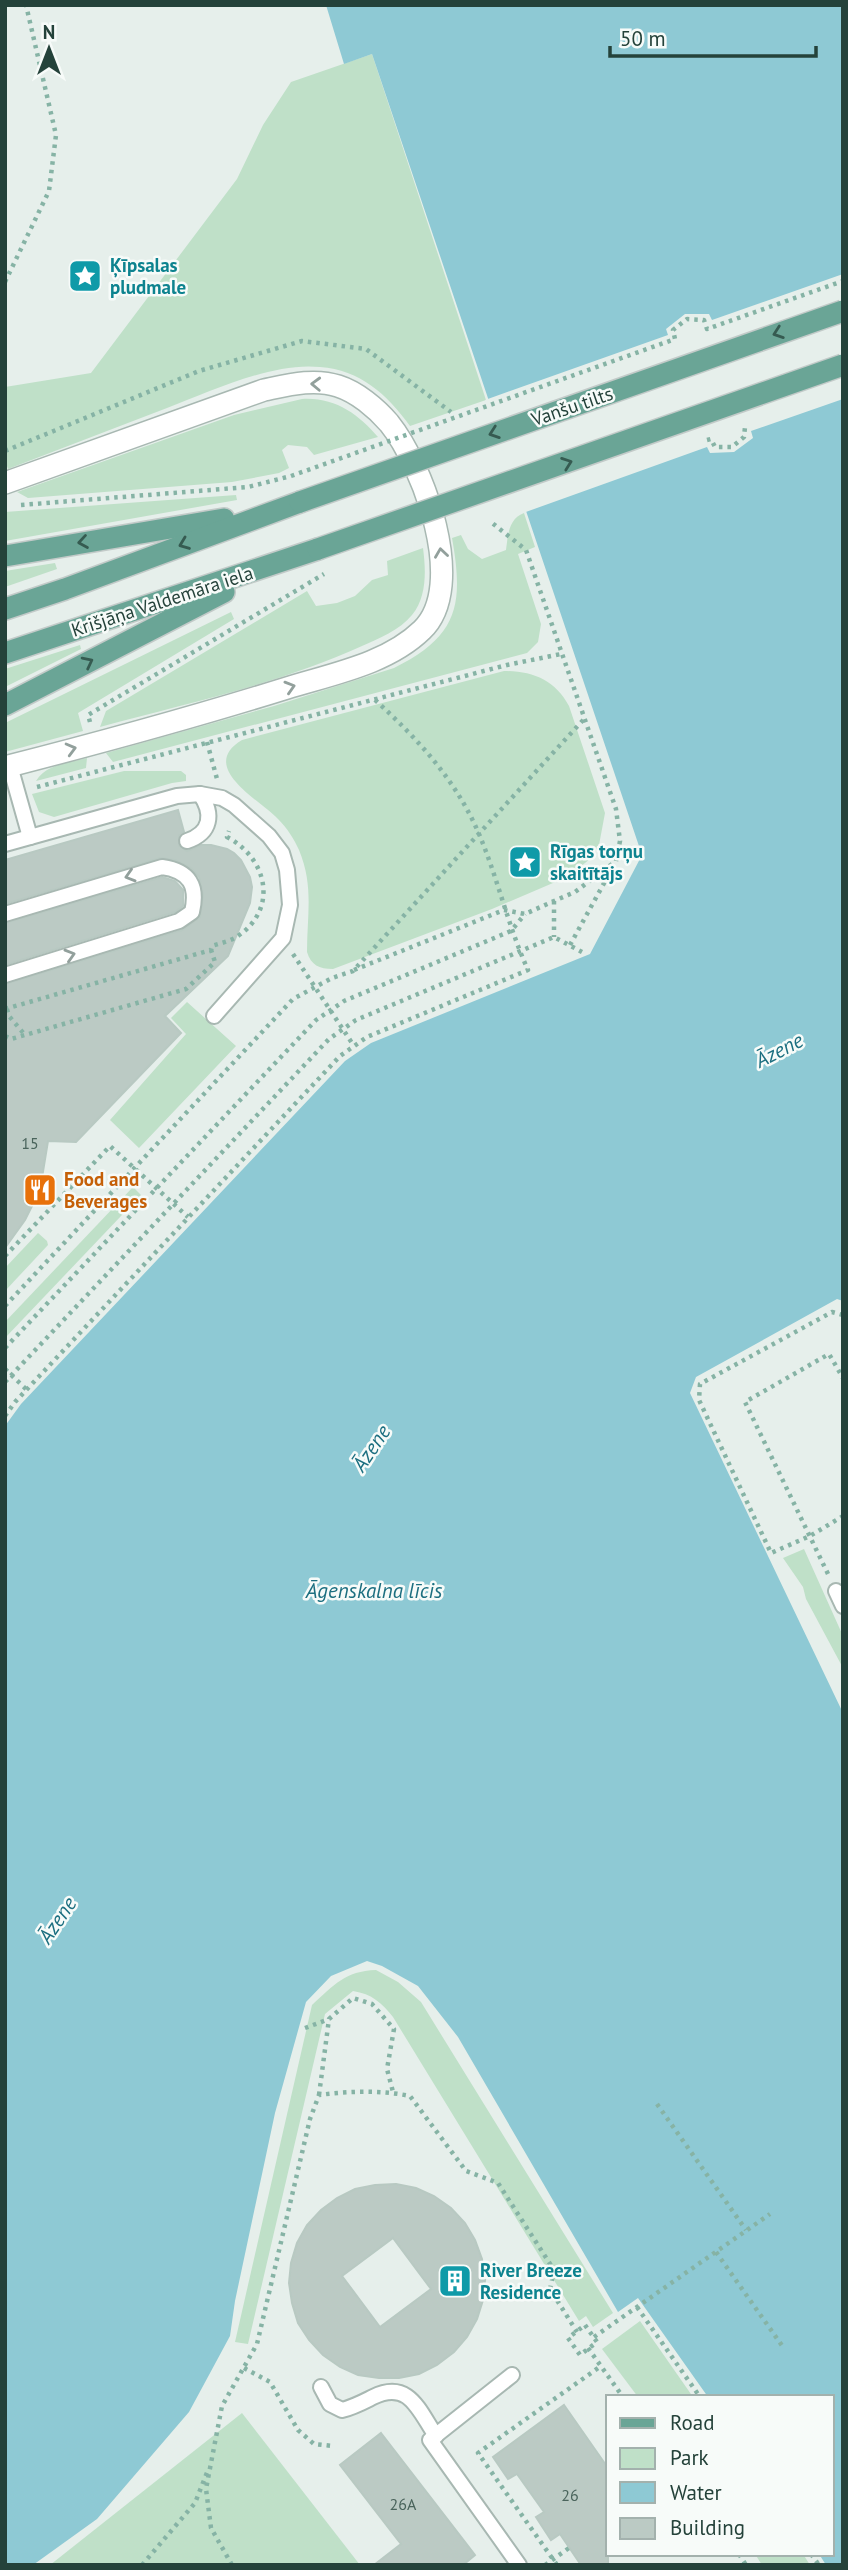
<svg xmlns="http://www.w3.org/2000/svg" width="848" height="2570" font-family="'PT Sans',sans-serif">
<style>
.green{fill:#bfe0c8}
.water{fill:#8ec9d4}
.pier{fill:#e6efeb}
.building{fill:#bbcac4;stroke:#b8c9c2;stroke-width:2;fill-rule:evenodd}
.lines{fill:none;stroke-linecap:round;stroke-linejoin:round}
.service-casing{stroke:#a8b8b2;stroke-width:18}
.tertiary-casing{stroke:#a8b8b2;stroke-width:24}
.primary-casing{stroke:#c2cac8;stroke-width:24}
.path{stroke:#86b3a5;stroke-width:4.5;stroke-dasharray:3.5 5;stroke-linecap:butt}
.service{stroke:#fff;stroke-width:14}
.tertiary{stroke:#fff;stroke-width:21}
.primary{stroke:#6aa596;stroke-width:21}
.primary-bridge-casing{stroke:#c2cac8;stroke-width:24;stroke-linecap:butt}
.path-bridge{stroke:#86b3a5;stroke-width:4.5;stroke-dasharray:3.5 5;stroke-linecap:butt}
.primary-bridge{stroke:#6aa596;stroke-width:21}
.oneway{stroke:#365b51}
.oneway2{stroke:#92a09c}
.labels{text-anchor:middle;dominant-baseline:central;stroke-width:5;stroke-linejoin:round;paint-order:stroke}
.number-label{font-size:16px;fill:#4a645c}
.culture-label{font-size:19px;font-weight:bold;fill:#0d838f;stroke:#f7fbf9;text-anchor:start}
.street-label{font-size:19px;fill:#24423a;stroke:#f7fbf9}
.food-label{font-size:19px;font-weight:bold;fill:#c56008;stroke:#f7fbf9;text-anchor:start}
.water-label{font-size:21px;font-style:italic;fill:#1c6f80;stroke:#f7fbf9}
</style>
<rect width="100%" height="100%" fill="#e6efeb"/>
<g class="green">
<path d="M372,54l114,346 -76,26c-23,-32 -50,-56 -90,-59 -48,-5 -108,24 -153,41 -53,20 -106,41 -159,61l-3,-9v-73l86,-14 146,-194 26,-54 28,-43z"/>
<path d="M302,399c33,-2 56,15 76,38l-64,18 -7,-8 -19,-2 -6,5 7,18 -10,5 -47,9 -204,16 -11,-6 217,-77z"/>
<polygon points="236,495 237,500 5,541 5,512"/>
<path d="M524,513l11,34 -17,7 23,70 -3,18 -11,11 -414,109 -7,-9 168,-47 120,-38c64,-32 70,-63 58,-130l9,-3 7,14 14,10 24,-9c2,-14 2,-31 18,-37z"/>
<path d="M423,548c3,22 4,49 -11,67 -12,15 -34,24 -50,31 -83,38 -175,57 -262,81l6,-16 201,-120 9,15 21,-3 18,-7 17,-16 16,-5 -1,-14z"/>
<polygon points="55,563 57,569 5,587 5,571"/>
<polygon points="231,612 234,619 78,713 83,731 5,752 5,723"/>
<polygon points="80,645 81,649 5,687 5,669"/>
<path d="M504,671c29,0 51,9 65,35l36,107 -6,32 -9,14 -20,16 -17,8 -61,26 -159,60c-14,0 -22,-4 -26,-17 0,-37 7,-66 -8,-102 -5,-11 -12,-22 -21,-31 -18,-19 -81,-52 -36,-79z"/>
<path d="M87,758l-1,10 -50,13c10,-17 33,-18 51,-23z"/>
<polygon points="124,771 181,771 186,775 186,781 172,783 54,817 39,812 32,794"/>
<polygon points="187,1002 236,1046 139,1148 110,1120 186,1034 171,1018"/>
<polygon points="133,1187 141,1195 5,1338 5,1322"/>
<polygon points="38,1233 47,1241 48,1245 5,1291 5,1268"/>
<polygon points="804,1549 843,1636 843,1668 806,1599 803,1587 783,1558"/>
<path d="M376,1970l22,12 23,20 192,311 -20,14 -7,-11 -7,5 -186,-304c-11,-14 -21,-23 -40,-26l-28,23 -77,330 -13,-2 77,-337c22,-20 33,-34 64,-35z"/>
<polygon points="640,2321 693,2397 638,2397 602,2349"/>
<polygon points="242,2413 360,2565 50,2565"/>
<polygon points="755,2554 803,2554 810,2565 762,2565"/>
</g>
<polygon class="water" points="326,5 843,5 843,1301 837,1299 696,1377 690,1393 843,1713 843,2565 826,2565 819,2554 832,2554 832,2397 708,2397 638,2298 618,2312 458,2037 418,1986 382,1966 367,1961 331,1976 306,2002 275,2113 235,2301 230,2336 189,2412 97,2519 33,2565 5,2565 5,1426 21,1404 345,1061 371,1043 590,954 642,855 372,54 344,64"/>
<polygon class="pier" points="843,274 843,399 751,431 753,438 734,452 710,453 707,447 523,513 485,400 668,335 666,329 685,314 709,314 712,320"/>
<g class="building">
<polygon points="178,810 184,832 179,836 179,845 187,851 201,845 211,845 227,849 234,853 241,860 250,877 252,887 250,903 228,956 165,1016 181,1033 76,1142 48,1141 40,1190 25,1220 5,1248 5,984 182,930 200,917 203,895 199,877 191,868 175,860 160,858 5,904 5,860"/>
<polygon points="162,877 175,881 183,890 183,906 175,912 5,965 5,923"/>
<path d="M396,2184l20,4 18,8 17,12 14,15 10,17 7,19 3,21 -2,20 -6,19 -10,18 -13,15 -17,13 -18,9 -20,4h-20l-21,-3 -18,-8 -17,-12 -14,-15 -11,-17 -6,-20 -3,-20 2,-20 6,-20 10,-18 14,-15 16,-12 18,-9 20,-4zM393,2238l38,51 -51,38 -38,-51z"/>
<polygon points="564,2405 608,2468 608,2565 581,2565 560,2534 551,2540 536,2517 544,2512 517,2474 508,2479 493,2457"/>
<polygon points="381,2433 475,2555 463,2565 374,2565 401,2544 340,2465"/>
</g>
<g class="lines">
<defs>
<g id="service">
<polyline points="10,766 30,837"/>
<path d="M187,841c24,-8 27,-27 13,-47"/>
<polyline points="5,844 177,796 200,794 222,798 234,805 269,836 282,853 287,870 290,905 283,938 214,1016"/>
<path d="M5,914l157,-47c28,4 36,19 30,45l-13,9 -174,54"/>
<polyline points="836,1591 843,1606"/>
<polyline points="512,2375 430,2440 519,2565"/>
<path d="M321,2387l9,17 12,6c12,-3 21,-8 31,-13 36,-18 46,14 63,39"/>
</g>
<path id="tertiary" d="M5,483l259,-93c24,-5 50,-12 74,-4 19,6 38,22 51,37 34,42 79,163 33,207 -35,34 -90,44 -135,58 -93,29 -188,55 -282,79"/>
<g id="primary">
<polyline points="5,556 224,519"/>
<polyline points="5,609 65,589 300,502"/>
<polyline points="5,653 318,549"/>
<polyline points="5,705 224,592"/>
</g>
</defs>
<use href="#service" class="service-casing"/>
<use href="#tertiary" class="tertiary-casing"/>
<use href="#primary" class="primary-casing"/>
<g class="path">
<polyline points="5,282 49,191 56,135 26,5"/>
<polyline points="5,451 199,371 302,341 366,349 451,412"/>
<polyline points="21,505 248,487 291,476"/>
<polyline points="90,722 88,715 324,574"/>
<polyline points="207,742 217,779"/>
<polyline points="37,787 507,665 561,654"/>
<polyline points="554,901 554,937"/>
<polyline points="570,945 614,865"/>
<polyline points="293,954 354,1046"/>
<polyline points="354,970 504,910 525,914 554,901 575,892 616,861 620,841 616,809 526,550 491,522"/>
<path d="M5,1009l206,-59 1,-4c9,-3 19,-5 26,-10 41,-28 29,-78 -11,-99l2,-6"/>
<polyline points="7,1009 9,1016 25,1035"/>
<polyline points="5,1036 11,1039 186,989 215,962 211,950"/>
<polyline points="5,1256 110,1146 188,1217"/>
<polyline points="5,1306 293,999 332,978 353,971 585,718"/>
<polyline points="843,1315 832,1312 700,1384 699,1400 771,1553 810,1536 843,1516"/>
<polyline points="5,1348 316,1020 344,1001 511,931 525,914"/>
<polyline points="5,1369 27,1390"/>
<polyline points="5,1382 329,1039 356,1020 554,937 582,952"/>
<path d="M5,1416l10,-14 325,-346 27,-19 161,-67c-20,-44 -30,-91 -49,-136 -23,-54 -62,-96 -105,-135"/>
<polyline points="828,1574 745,1402 829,1354 843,1378"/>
<polyline points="305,2028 329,2019"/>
<polyline points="319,2095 329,2019 353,1998 372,2004 394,2029 387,2069 393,2092"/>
<polyline points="657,2104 746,2230"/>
<polyline points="716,2252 783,2347"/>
<polyline points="637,2307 700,2397"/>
<polygon points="585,2325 597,2342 580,2355 568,2338"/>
<polyline points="594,2337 770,2214"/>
<polyline points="588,2348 623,2397"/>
<polyline points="244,2368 270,2382 298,2430 314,2444 333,2446"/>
<polyline points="739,2554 746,2565"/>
<polyline points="811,2554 819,2565"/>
<polyline points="142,2565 195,2503 208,2470"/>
<path d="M232,2565l-21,-37 -5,-39 16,-83 35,-62 53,-225 9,-24c30,-4 62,-5 91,1l56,75 32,12 56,87 -4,19 27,43"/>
<polyline points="545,2565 569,2548"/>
<polyline points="557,2565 478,2453 601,2366"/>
</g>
<use href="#service" class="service"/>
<use href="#tertiary" class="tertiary"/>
<use href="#primary" class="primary"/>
<defs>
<g id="primary-bridge">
<polyline points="300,502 843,311"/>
<polyline points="318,549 843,365"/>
</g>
</defs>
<use href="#primary-bridge" class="primary-bridge-casing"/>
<g class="path-bridge">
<polyline points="707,440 711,439 715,447 732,447 744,437 745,427"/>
<polyline points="291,476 675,339 673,330 687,319 704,320 707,329 843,281"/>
</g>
<use href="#primary-bridge" class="primary-bridge"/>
</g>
<defs><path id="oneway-chevron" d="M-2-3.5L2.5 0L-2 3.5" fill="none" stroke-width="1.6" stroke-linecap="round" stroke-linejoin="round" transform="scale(1.75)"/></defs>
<g class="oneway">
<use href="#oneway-chevron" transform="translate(778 333) rotate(161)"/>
<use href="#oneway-chevron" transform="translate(494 433) rotate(161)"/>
<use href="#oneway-chevron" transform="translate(567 463) rotate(-20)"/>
<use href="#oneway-chevron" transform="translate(83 542) rotate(171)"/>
<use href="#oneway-chevron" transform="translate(184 544) rotate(159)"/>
<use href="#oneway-chevron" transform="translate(88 662) rotate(-27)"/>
</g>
<g class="oneway2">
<use href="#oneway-chevron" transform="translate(316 384) rotate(-178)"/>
<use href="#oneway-chevron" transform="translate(441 553) rotate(-98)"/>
<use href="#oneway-chevron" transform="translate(290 687) rotate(-17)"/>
<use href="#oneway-chevron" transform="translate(71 749) rotate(-15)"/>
<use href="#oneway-chevron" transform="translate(130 876) rotate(163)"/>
<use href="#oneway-chevron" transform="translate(70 955) rotate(-17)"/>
</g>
<defs>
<symbol id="sight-square" viewBox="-11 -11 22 22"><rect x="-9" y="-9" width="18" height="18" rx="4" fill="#0f9aa8" stroke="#f7fbf9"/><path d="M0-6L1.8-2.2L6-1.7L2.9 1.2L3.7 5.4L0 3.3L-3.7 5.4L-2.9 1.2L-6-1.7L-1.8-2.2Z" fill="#fff"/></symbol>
<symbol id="restaurant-square" viewBox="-11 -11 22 22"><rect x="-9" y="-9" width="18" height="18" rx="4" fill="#e8710a" stroke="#f7fbf9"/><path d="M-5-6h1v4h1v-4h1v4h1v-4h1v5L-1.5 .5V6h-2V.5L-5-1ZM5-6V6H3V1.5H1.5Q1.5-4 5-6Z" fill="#fff"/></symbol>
<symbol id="building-square" viewBox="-11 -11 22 22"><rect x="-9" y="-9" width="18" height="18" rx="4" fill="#0f9aa8" stroke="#f7fbf9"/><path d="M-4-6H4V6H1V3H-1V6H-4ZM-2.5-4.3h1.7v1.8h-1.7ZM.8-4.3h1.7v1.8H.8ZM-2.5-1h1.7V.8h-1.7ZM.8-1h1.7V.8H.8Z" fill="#fff"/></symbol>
</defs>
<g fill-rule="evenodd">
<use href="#sight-square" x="66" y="257" width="38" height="38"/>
<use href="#sight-square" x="506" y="843" width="38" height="38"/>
<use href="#restaurant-square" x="21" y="1171" width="38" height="38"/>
<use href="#building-square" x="436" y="2262" width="38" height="38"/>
</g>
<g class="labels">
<g class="number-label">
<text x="30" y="1143">15</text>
<text x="570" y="2495">26</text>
<text x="403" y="2504">26A</text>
</g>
<g class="culture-label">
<text x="110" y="265">Ķīpsalas<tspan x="110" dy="22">pludmale</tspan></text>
<text x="550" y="851">Rīgas torņu<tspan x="550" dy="22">skaitītājs</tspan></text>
<text x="480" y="2270">River Breeze<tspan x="480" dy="22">Residence</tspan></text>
</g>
<g class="street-label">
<text transform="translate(572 406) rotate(-19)">Vanšu tilts</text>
<text transform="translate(162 601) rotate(-18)">Krišjāņa Valdemāra iela</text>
</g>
<g class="food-label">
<text x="64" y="1179">Food and<tspan x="64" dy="22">Beverages</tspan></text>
</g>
<g class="water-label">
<text transform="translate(779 1050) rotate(-27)">Āzene</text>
<text transform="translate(371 1448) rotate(-56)">Āzene</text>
<text x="374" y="1590">Āgenskalna līcis</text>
<text transform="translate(57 1920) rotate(-56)">Āzene</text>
</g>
</g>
<rect width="848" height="2570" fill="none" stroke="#24423a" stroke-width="14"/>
<rect x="606" y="2395" width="228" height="161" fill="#f7fbf9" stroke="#a3b1ad" stroke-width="2"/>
<rect x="620" y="2418" width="35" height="10" fill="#6aa596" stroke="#a3b1ad" stroke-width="2"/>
<text x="670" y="2430" font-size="21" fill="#24423a">Road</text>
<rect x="620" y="2448" width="35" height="21" fill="#bfe0c8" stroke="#a3b1ad" stroke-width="2"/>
<text x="670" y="2465" font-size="21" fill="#24423a">Park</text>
<rect x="620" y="2482" width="35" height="21" fill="#8ec9d4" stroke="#a3b1ad" stroke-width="2"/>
<text x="670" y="2500" font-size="21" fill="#24423a">Water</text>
<rect x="620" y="2518" width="35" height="21" fill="#bbcac4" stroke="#a3b1ad" stroke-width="2"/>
<text x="670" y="2535" font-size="21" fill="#24423a">Building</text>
<g transform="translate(49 49)" stroke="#f7fbf9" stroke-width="5" paint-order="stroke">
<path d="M0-5L12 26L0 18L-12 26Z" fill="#24423a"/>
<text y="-10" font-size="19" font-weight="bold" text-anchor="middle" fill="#24423a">N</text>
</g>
<path d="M610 46v10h206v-10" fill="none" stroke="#24423a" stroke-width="3.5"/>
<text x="620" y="46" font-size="21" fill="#24423a" stroke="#f7fbf9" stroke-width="5" paint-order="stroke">50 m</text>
</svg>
